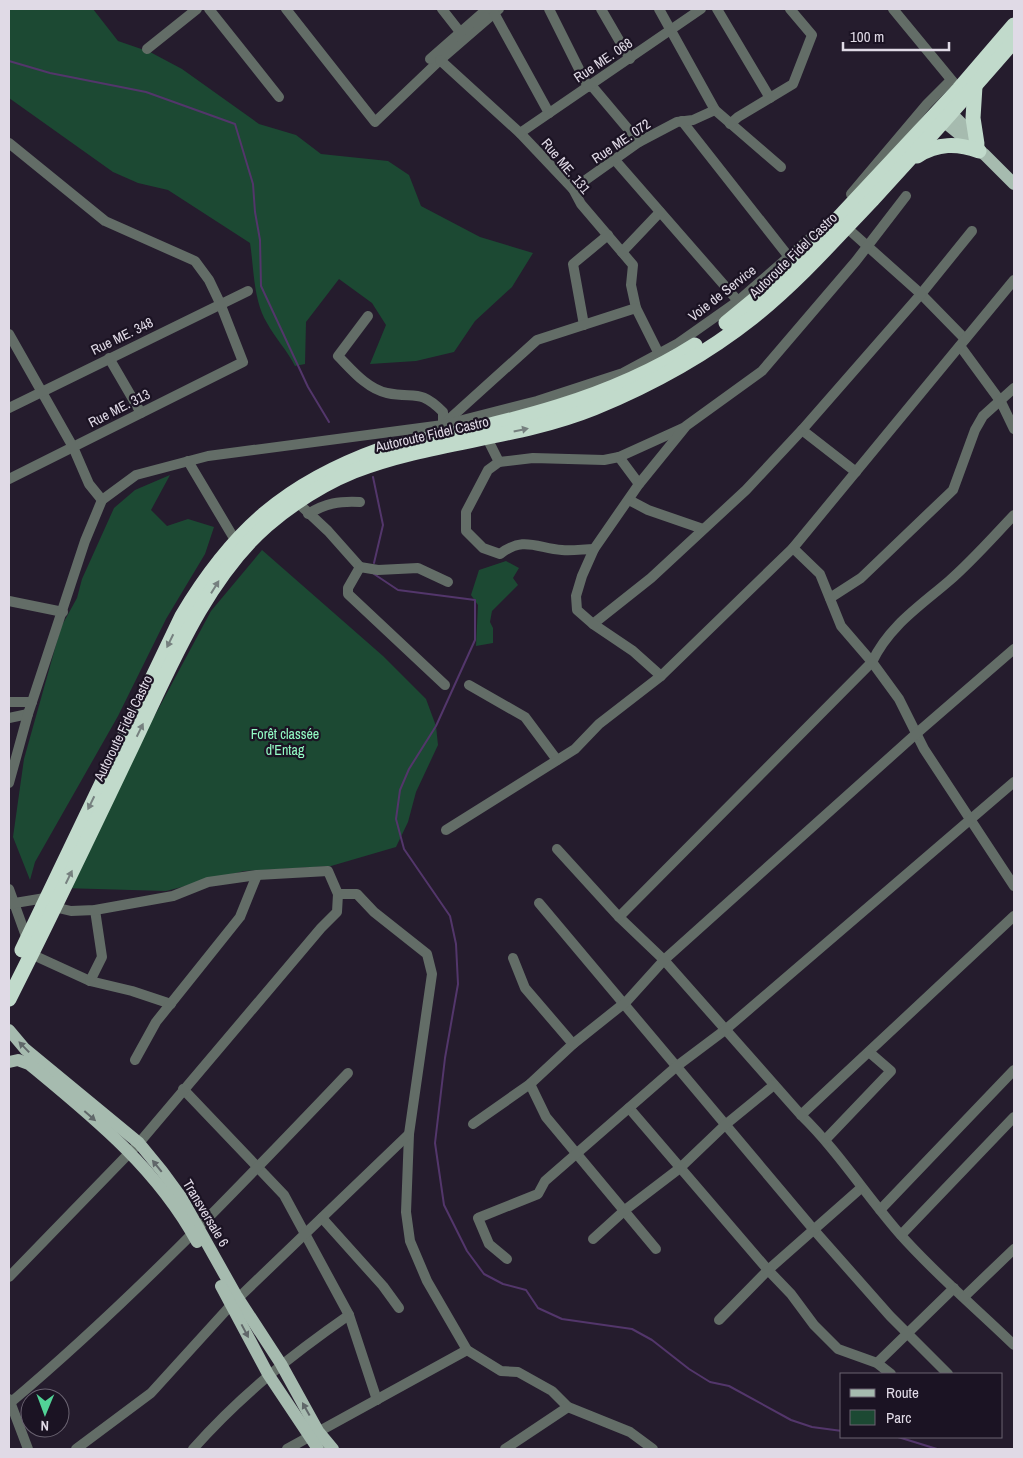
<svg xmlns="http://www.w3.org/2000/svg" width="1023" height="1458" font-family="'Archivo Narrow',sans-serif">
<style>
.green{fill:#1c4933}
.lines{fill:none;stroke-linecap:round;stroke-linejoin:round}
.stream{stroke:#53366b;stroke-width:2}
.minor{stroke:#636d67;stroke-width:10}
.major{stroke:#a6bbaf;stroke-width:12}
.highway{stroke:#c1dacb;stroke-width:15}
.oneway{fill:#76807f}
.oneway2{fill:#606769}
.labels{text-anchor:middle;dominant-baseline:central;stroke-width:4.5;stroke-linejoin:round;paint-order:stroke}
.street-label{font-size:14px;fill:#e0dae6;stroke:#1b1323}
.park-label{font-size:14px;fill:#93fbc5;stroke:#1b1323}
</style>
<rect width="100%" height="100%" fill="#251c2d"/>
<g class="green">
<path d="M9,9h84l25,32 32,11 32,17 77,55 37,11 25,19 67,7 21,14 12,31 59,31 53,16 -21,34 -37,34 -21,31 -38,9 -46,3 16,-39 -14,-22 -33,-24 -33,43 -1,42 -10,2c-8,-16 -20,-28 -28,-43 -14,-23 -13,-55 -17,-80l-82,-53 -30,-7 -25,-11 -104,-74z"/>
<polygon points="170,475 151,510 167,526 188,519 214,527 205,554 166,619 118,716 35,862 30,880 13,837 24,759 61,627 77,598 82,579 114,508 135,490"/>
<polygon points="262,550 383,656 426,699 436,726 438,745 416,792 408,822 396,847 331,866 244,871 166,891 62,888 211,611"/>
<polygon points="506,561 519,568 513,578 518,585 492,611 490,622 493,628 493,643 476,646 478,605 471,595 479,570"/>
</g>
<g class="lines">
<g class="stream">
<polyline points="9,61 50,73 146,92 235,124 253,184 255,212 260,240 261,286 308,387 329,422"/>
<polyline points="373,477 383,525 374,563"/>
<polyline points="374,574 398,590 475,600 475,640 436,726 409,769 400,790 396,819 404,849 450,916 456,944 458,984 445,1058 435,1143 444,1205 467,1251 484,1274 503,1284 526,1290 538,1308 562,1319 632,1329 652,1340 689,1369 710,1382 729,1386 791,1420 812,1427 842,1431"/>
<polyline points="898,1437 937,1449"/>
</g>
<g class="minor">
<polyline points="209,9 279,97"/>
<polyline points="286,9 375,122 440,60 499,9"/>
<polyline points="442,9 460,32"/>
<polyline points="549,9 588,87"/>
<polyline points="601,9 630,59"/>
<polyline points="659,9 715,110 781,167"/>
<polyline points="717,9 770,98"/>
<polyline points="893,9 954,83"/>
<polyline points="494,13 549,113"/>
<polyline points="147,49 197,9"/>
<polyline points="430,59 487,9"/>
<polyline points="440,60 520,133 573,189 581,204 633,265 631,285 636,308"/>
<polyline points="591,85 639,142"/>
<polyline points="682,121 789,257"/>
<polyline points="730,124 738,117 793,84 812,35 790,9"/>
<polyline points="520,133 701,9"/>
<polyline points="9,143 105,221 195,261 209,280 220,303 243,362 9,479"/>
<polyline points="614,159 738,301"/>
<polyline points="573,189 639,142 677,122 693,120 715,110"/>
<polyline points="851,194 927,104 951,80"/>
<polyline points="846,227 921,294 965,339"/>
<polyline points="622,252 660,212"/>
<path d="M368,316l-30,40c13,13 29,33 49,37 28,6 32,-5 56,19v13"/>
<polyline points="584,325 573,264 608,235"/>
<polyline points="9,334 73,447 89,484 102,500"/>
<polyline points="960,346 1001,402 1014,429"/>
<polyline points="109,358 141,413"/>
<polyline points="9,408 248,291"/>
<polyline points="445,423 537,340 636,308 659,354"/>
<polyline points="802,430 856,472"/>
<polyline points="487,438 499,462"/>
<polyline points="619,457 639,484"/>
<polyline points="188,461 235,540"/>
<polyline points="629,500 648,510 703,529"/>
<polyline points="297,502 328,531 360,567 348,588 348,594 445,685"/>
<path d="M308,514c18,-11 31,-13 52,-12"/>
<polyline points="793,548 820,574 841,626 872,662 899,699 924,749 1014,886"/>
<path d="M594,549c-10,0 -21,2 -32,1 -25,-2 -39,-14 -62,4l-17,-6 -17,-17v-19l22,-42 11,-8 34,-4 71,2 15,-3 64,-29"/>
<polyline points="360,567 378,570 418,568 448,582"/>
<polyline points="830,598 861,578 953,490 975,430 983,416 1014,388"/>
<polyline points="9,601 63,612"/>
<polyline points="593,624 651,578 746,490 802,430 921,294 972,231"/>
<polyline points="661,676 633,651 593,624 577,610 576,596 582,576 594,549 639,484 686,426 762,371 856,261 906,196"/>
<polyline points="469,685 525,717 557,760"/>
<polyline points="9,702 32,702"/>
<polyline points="9,718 28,714"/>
<polyline points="9,783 28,714 85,541 102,500 136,475 208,456 443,425 537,401 623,373 677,344 738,301 816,233"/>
<polyline points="446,830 575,749 599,724 661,676 793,548 1014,280"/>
<path d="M557,849l62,68 45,43 137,155c37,36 64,79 98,118 35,40 77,75 115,112"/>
<polyline points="9,889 27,939"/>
<polyline points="539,903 814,1230 890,1316 948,1374"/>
<polyline points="9,904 45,898"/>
<path d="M619,917l253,-255c17,-36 48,-56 77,-81 23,-20 44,-44 65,-66"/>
<polyline points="31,954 90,981 132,991 171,1004"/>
<polyline points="513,958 525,988 573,1044"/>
<polyline points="90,981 102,957 95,910"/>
<polyline points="135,1060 156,1022 240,917 257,875"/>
<polyline points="530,1084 546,1117 656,1249"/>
<polyline points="183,1089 284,1195 349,1315 377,1400"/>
<polyline points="629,1108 768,1270 791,1294 814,1325 838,1349 877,1363 891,1374"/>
<polyline points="801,1115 1014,916"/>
<polyline points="473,1124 530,1084 573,1044 627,1001 664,960 917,733 1014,649"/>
<polyline points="409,1134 406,1212 410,1241 427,1281 467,1350 501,1371 518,1372 552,1391 568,1407 630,1432 653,1449"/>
<polyline points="826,1139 891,1071 869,1052"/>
<polyline points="880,1210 1014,1070"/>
<polyline points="322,1218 383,1286 399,1308"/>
<polyline points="901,1235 1014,1117"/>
<polyline points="593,1239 625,1210 680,1168 725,1125 774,1085"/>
<polyline points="507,1259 489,1244 478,1218 538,1194 545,1181 677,1066 725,1030 1014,782"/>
<polyline points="9,1277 139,1143 321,928 337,912 338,894 328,871 257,875 208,882 173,896 95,910 71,911 54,907"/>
<polyline points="964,1297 1014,1249"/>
<polyline points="719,1320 768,1270 861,1188"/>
<polyline points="877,1363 954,1288"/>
<polyline points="9,1399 28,1449"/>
<path d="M10,1403c121,-102 229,-216 338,-330"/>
<polyline points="76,1449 151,1393 231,1305 409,1134 432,974 427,954 374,912 357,894 338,894"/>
<path d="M193,1449c47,-53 97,-93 156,-134"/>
<polyline points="287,1449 467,1350"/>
<polyline points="505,1449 568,1407"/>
</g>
<g class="major">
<polyline points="945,107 965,127 976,143"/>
<polyline points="936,115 985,155 1014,184"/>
<polyline points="9,1030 25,1049 139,1143 162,1171 181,1197 236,1295 281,1364 318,1431 333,1449"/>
<path d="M9,1062l9,-2 11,4c63,52 128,104 168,178"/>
<polyline points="221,1286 268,1374 318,1449"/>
</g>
<g class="highway">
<polyline points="975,86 973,118 977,144"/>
<path d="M917,156c21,-13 40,-13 62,-5"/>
<polyline points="726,323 788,272 959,89 1014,25"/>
<path d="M22,950l160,-334c51,-86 105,-133 200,-167 110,-24 217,-43 313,-104"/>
<path d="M9,999c43,-85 84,-171 125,-257 35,-73 71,-163 133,-217 26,-22 55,-41 87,-54 77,-30 163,-32 240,-63 56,-23 111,-53 159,-91 44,-35 81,-77 120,-118 48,-52 95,-105 141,-158"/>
</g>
</g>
<defs><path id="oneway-solid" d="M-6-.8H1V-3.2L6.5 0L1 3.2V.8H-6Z" transform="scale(1.25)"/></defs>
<g class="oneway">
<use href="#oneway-solid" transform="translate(521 430) rotate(-12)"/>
<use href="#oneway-solid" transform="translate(215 587) rotate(-58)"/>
<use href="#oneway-solid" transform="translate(170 641) rotate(116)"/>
<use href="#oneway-solid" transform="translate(140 730) rotate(-64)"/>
<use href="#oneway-solid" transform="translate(91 803) rotate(116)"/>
<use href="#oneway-solid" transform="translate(69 877) rotate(-64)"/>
</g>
<g class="oneway2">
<use href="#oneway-solid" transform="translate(24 1047) rotate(-134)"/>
<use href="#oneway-solid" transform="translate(90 1116) rotate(41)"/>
<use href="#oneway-solid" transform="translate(157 1166) rotate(-129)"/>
<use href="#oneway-solid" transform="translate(245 1331) rotate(62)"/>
<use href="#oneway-solid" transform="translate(306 1409) rotate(-119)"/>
</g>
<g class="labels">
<g class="street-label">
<text transform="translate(603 60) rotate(-34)">Rue ME. 068</text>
<text transform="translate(621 141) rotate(-34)">Rue ME. 072</text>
<text transform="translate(566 166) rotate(50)">Rue ME. 131</text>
<text transform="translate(793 255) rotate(-44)">Autoroute Fidel Castro</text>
<text transform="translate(722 293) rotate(-38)">Voie de Service</text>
<text transform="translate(122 336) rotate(-26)">Rue ME. 348</text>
<text transform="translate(119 408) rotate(-27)">Rue ME. 313</text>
<text transform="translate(432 434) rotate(-13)">Autoroute Fidel Castro</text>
<text transform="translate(123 728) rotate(-64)">Autoroute Fidel Castro</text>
<text transform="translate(206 1213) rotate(59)">Transversale 6</text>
</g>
<g class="park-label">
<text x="285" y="734">Forêt classée<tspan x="285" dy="16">d'Entag</tspan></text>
</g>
</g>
<rect width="1023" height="1458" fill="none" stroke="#e0dae6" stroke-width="20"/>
<rect x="840" y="1373" width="162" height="65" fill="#1b1323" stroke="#6a6371"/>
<rect x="850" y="1389" width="25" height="8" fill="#a6bbaf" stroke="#6a6371"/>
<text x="886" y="1398" font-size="15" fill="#e0dae6">Route</text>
<rect x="850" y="1410" width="25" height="15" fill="#1c4933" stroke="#6a6371"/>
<text x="886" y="1423" font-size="15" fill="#e0dae6">Parc</text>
<g transform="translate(45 1413) rotate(181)"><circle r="24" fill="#1b1323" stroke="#6a6371"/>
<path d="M0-4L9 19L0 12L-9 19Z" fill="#52d397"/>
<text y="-8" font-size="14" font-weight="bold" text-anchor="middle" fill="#e0dae6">N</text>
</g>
<path d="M843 42v8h106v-8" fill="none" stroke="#e0dae6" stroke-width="2.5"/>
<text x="850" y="42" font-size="15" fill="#e0dae6" stroke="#1b1323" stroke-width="4" paint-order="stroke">100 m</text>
</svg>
